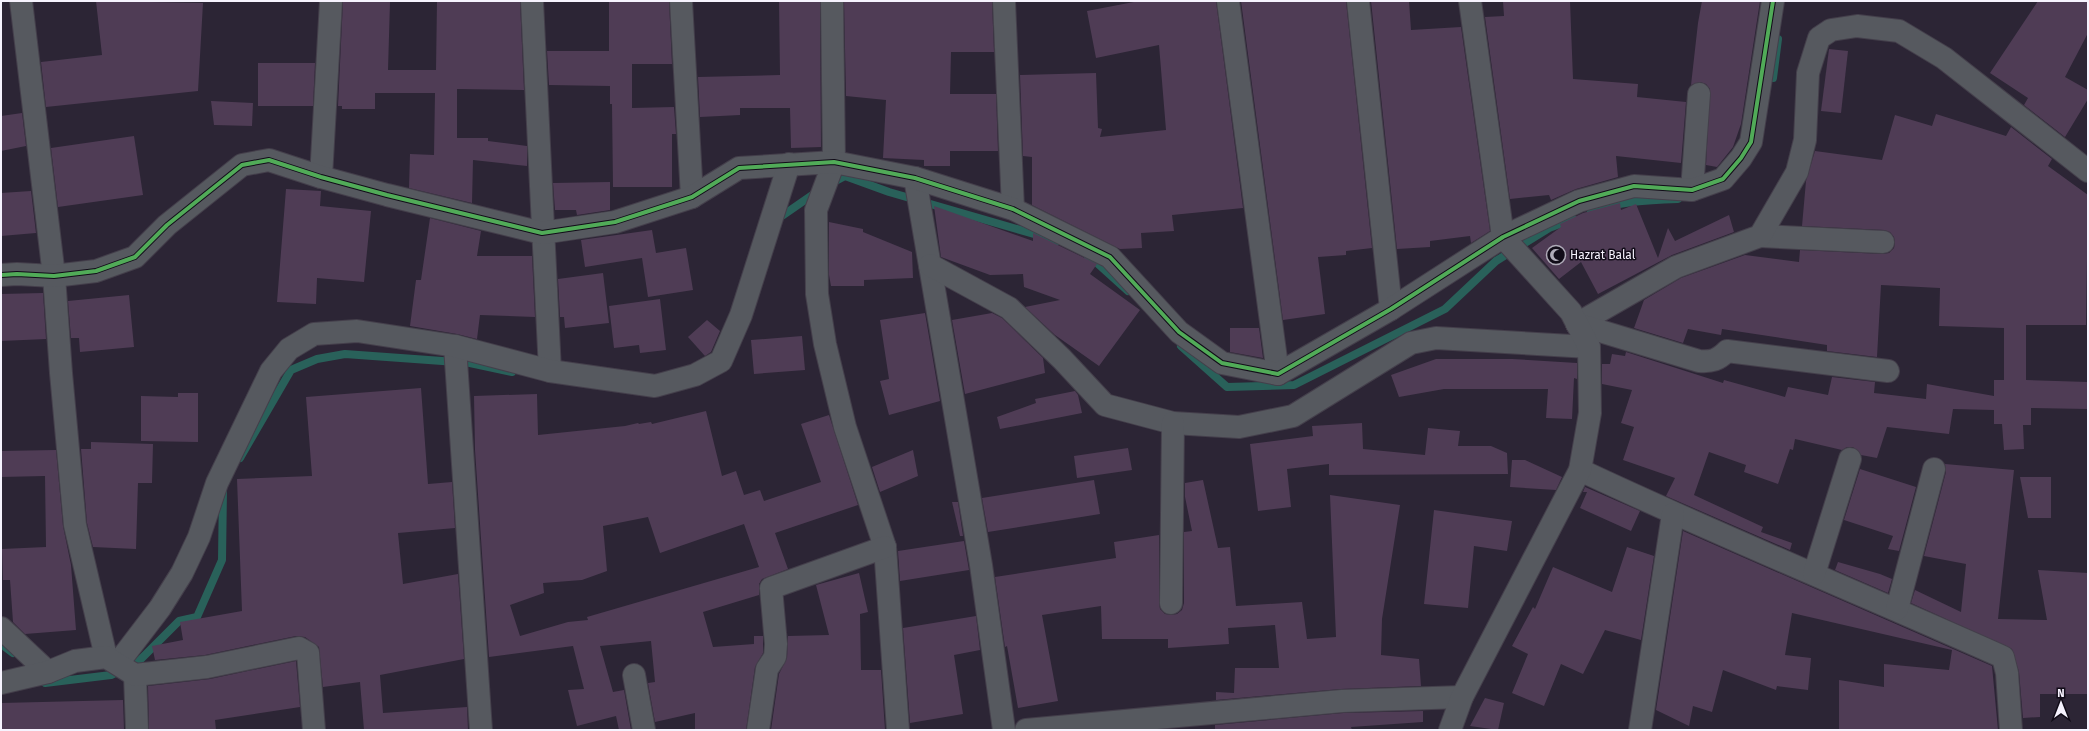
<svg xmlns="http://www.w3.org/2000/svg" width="2089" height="731" font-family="'Fira Sans',sans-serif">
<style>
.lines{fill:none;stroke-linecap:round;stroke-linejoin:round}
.stream{stroke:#29615a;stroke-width:8}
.building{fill:#4f3c55;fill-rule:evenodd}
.minor-casing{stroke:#443f4b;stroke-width:24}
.minor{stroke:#56595f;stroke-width:22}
.cycleway-casing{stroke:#110c18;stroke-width:6}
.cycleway{stroke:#51ab58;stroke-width:4}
.labels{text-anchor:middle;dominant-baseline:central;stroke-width:3;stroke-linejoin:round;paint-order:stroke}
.poi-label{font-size:12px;fill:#f6f3fe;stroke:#110c18;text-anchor:start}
</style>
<rect width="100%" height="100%" fill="#2c2535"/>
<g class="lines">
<g class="stream">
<polyline points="1773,78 1778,39"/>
<polyline points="830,184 845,176 889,192 1048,238 1056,242"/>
<path d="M1591,212c28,-11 57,-12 87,-13"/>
<polyline points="778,220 779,218 818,191"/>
<polyline points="1088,258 1096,262 1128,291"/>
<polyline points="1181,346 1227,387 1294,385 1445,309 1496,261 1549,228 1573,219"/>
<polyline points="240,458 291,370 317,359 345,354 470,363 512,372"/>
<polyline points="1,644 13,653"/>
<polyline points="42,680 45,683 111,675 137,663 179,621 197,617 222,560 223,489"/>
</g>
</g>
<g class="building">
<polygon points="96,1 203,3 198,91 46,107 41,62 102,55"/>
<polygon points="343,1 390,2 388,70 436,70 437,1 520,1 524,90 457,89 457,138 488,138 488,141 527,146 527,166 473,160 472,203 409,188 410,154 434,155 435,93 375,93 375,109 342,109 342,106 338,106"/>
<polygon points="609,1 669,1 672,64 632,64 632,108 674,107 676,134 672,134 672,187 613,187 612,104 610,104 610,86 549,85 547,51 609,51"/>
<polygon points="779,1 820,1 821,147 791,148 790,108 740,108 740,115 700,117 698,77 780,75"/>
<polygon points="844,1 992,1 994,52 951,52 950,94 996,94 998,151 950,151 950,166 924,166 924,160 883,158 886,100 846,96"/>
<polygon points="1139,1 1216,1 1243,208 1172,215 1174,231 1141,233 1142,248 1120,249 1032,205 1032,157 1023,156 1020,75 1096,73 1098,128 1102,129 1100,137 1166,130 1159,45 1096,58 1087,11"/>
<polygon points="1241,1 1346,1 1372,248 1346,251 1346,255 1318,257 1325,314 1283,320"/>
<polygon points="1371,1 1409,1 1411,30 1461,27 1490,231 1471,243 1470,236 1430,241 1430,247 1397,249"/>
<polygon points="1503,1 1570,1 1573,79 1638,84 1637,97 1686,102 1681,163 1616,156 1618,177 1576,189 1551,200 1549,195 1510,199 1485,17 1504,16"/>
<polygon points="1702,1 1760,1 1741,124 1733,147 1717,167 1706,165 1710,89 1706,84 1700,82 1691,85 1698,23"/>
<polygon points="2038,1 2088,1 2088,33 2065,77 2088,90 2088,99 2065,137 2024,105 2028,98 1990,73"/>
<polygon points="1829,49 1848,51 1841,113 1821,111"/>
<polygon points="258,63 315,63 313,106 258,106"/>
<polygon points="211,101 253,103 252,126 214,125"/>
<polygon points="22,113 26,146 1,151 1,116"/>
<polygon points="1936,114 2006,136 2011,127 2052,159 2048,166 2088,195 2086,325 2026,325 2026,380 2088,382 2088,409 2031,408 2031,425 2023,425 2024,449 2004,450 2002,424 1994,424 1994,410 1953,409 1949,434 1887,427 1877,458 1861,455 1853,447 1847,447 1842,450 1795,439 1793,450 1790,449 1778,484 1744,472 1746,465 1709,452 1694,495 1763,527 1761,532 1792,543 1790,550 1666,496 1675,478 1623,460 1634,427 1621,423 1632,390 1602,384 1602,364 1610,364 1612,354 1625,356 1626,352 1723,383 1724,380 1785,397 1788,387 1828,395 1832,377 1875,382 1874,393 1926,399 1927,384 1994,396 1994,380 2004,380 2004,328 1939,326 1940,288 1881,285 1877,357 1827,351 1827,345 1722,329 1721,335 1688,329 1683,343 1634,328 1644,300 1681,278 1745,255 1799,262 1800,250 1882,254 1889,253 1894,248 1895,243 1894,237 1890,232 1884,230 1802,226 1806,181 1815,151 1882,160 1895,115 1932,126"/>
<polygon points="134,136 143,195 58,207 51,148"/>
<polygon points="610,182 610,210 577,215 576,210 555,210 553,183"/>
<polygon points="286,189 321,191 320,206 371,211 364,282 317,278 316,304 277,302"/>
<polygon points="31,191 36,233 1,236 1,193"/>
<polygon points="1620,203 1621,210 1636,204 1658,258 1668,228 1675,241 1729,215 1734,232 1672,255 1598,294 1581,262 1559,279 1532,248 1561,227 1560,224 1583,213"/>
<polygon points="934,206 1033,241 1033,233 1097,264 1090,274 1140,310 1099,366 1055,335 1025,307 1060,300 1024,287 1023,274 990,275 941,257"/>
<polygon points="430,218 481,231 477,256 532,256 535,317 480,315 477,339 457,334 410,326 416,280 421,280"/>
<polygon points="829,222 863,229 863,232 912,252 913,278 864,280 864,286 831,286 829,275"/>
<polygon points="652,230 656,253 686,248 693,290 648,297 642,258 585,267 581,240"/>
<polygon points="603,273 609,323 565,328 564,317 560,317 558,279"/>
<polygon points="43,293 46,339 1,341 1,294"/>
<polygon points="129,295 134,347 80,352 79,338 71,338 68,301"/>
<polygon points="660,299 666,350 640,353 639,345 614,348 609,306"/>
<polygon points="925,313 940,401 889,415 880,381 889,379 880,320"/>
<polygon points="992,313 1002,318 1043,358 1045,373 965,394 952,320"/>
<polygon points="707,320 720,331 711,352 705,356 688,337"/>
<polygon points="1230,328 1259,328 1263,358 1230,352"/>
<polygon points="802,336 805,370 754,374 751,340"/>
<polygon points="1436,359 1512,359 1577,363 1577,379 1574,378 1572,419 1546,418 1548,389 1444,389 1399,397 1391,375"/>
<polygon points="421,388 428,484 452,482 455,528 398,533 403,584 458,574 464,659 380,675 383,713 467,707 468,730 364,730 360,682 323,687 319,647 305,637 296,636 205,655 155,660 152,646 183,640 180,622 242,611 237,479 312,476 306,397"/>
<polygon points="1075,391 1078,395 1082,413 1000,429 997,417 1036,403 1035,399"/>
<polygon points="178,393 198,393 198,442 141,441 141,396 178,397"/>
<path d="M537,394l1,41 87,-9 13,-3 1,1 12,-2 1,2 54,-13 16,65 14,-5 8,24 16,-5 4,11 57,-19 -20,-58 28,-9 29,90 -83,28 13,36 -26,10 -3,5v11l-56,17 10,35 41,-3v-8h9v17l-8,14 -9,63h-51v-17l-40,9 -7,-39 7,-1 -4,-41 -51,5 13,46 11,-2 7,40h-12l-3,-14 -39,10 -9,-36 16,-1 -11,-43 -84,11 -14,-207 -1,-54zM648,517l12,36 84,-29 15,43 -172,50 1,3 -20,2 -48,14 -10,-31 34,-12 -1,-10 39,-3 25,-9 -4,-45z"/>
<polygon points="1362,423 1363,449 1425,455 1428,428 1460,431 1458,446 1491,446 1507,453 1508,474 1329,475 1329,464 1287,469 1291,507 1258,511 1250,444 1313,436 1312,426"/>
<polygon points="91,442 153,444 152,483 138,483 136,549 93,547 87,523 81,449 91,449"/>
<polygon points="1128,448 1132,470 1077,478 1074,456"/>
<polygon points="56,450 63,526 71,565 76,630 25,634 13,622 10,580 3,580 2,549 46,547 45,476 1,477 1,451"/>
<polygon points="913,450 918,476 880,492 872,467"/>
<polygon points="1512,460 1525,460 1562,477 1556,490 1510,487"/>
<polygon points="1945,464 2014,470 1998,619 2047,620 2038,570 2088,573 2088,694 2040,694 2040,717 2023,718 2019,672 2012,649 1911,603 1915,590 1961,612 1966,564 1924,556 1946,472"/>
<polygon points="1860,469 1916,487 1899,551 1888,549 1893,536 1844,520"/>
<polygon points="2020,477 2051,477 2051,518 2028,518"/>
<polygon points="1094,480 1100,514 988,532 982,498"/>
<polygon points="1203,480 1218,548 1230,547 1236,606 1302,602 1307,639 1336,637 1330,495 1400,505 1382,619 1381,655 1419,659 1421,686 1341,689 1216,700 1216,692 1234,693 1235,668 1279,668 1275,625 1228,628 1229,644 1168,648 1168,639 1102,639 1101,606 1042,615 1058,701 1018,708 1007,646 1005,647 995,577 1116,558 1114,542 1159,535 1159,603 1160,609 1165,614 1171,615 1177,614 1182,610 1184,603 1184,532 1192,531 1185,497 1185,483"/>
<polygon points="1585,487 1640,511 1631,531 1580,508 1587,492 1583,492"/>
<polygon points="952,502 958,502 963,536 960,536"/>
<polygon points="1434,510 1512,521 1507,551 1474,546 1468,608 1424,604"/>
<polygon points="1683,531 1992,666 1998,730 1839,730 1839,680 1884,687 1884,664 1949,670 1952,650 1792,613 1785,655 1811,658 1808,690 1777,686 1776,690 1723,670 1712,712 1693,706 1689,726 1656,710"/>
<polygon points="964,541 969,570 900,581 898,551"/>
<polygon points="1627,547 1654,556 1641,640 1605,630 1583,674 1561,664 1544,706 1512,693 1528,654 1512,646 1533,607 1535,609 1553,567 1612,592"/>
<polygon points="1838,562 1880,574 1892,579 1888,593 1835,570"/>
<polygon points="859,573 868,612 860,614 861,670 881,670 885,730 771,730 779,674 787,658 788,636 829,635 816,585"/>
<polygon points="976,616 980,650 954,655 963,714 910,723 903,628"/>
<polygon points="296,661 300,707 215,720 216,730 149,730 148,686 210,679"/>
<polygon points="1485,698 1504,703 1498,730 1470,726"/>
<polygon points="123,700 124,730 1,730 1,703"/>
<polygon points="1423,711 1423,722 1351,727 1352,730 1215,730 1215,725 1343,713"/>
</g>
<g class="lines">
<defs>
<g id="minor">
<polyline points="21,1 54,276 61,373 75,525 106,657"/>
<polyline points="532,1 550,371"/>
<polyline points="681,1 692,197"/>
<polyline points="832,1 834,162 816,210 817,294 825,344 845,427 885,547 898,730"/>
<polyline points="1004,1 1013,209"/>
<polyline points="1228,1 1278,374"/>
<polyline points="1358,1 1391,309"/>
<polyline points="321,177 331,1"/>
<polyline points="915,178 981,565 1004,730"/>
<polyline points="1692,190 1699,94"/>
<polyline points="1760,236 1883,242"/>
<polyline points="930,265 1009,308 1062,359 1105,405 1173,423 1239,427 1293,416 1411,343 1436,338 1589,347"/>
<polyline points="1,275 17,274 54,276 96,271 135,257 167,225 242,165 269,160 321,177 387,195 542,233 615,222 692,197 739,168 834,162 915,178 1013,209 1110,257 1179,332 1222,363 1278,374 1391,309 1503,237 1579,201 1634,186 1692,190 1723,179 1741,158 1751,142 1773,1"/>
<polyline points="1577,324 1676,267 1760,236 1797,172 1805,140 1808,73 1819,38 1831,30 1857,26 1899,31 1944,58 2088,171"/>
<path d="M1577,324l122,37c13,1 19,-1 28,-10l161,20"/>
<polyline points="455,346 481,730"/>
<path d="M1580,470c140,66 282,124 423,187l4,16 4,57"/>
<polyline points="1814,574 1850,459"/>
<polyline points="1171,603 1173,423"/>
<polyline points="1897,609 1934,469"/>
<polyline points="1,628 48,672"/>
<polyline points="118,663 160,608 182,573 199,537 217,483 271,371 289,349 314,334 357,331 455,346 550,371 655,386 695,375 721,361 741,315 789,164"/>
<polyline points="135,675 137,730"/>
<polyline points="634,675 644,730"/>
<polyline points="1,683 48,672 75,661 106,657 135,675 207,667 299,648 308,653 314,730"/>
<polyline points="758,730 767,669 775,657 776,644 771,588 885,547"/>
<polyline points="1026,730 1342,701 1462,697"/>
<polyline points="1450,730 1462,697 1580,470 1590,413 1589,347 1571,312 1503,237 1470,1"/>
<polyline points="1640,730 1673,514"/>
</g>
</defs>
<use href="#minor" class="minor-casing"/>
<use href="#minor" class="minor"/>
<defs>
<polyline id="cycleway" points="1,275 17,274 54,276 96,271 135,257 167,225 242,165 269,160 321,177 387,195 542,233 615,222 692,197 739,168 834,162 915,178 1013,209 1110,257 1179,332 1222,363 1278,374 1391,309 1503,237 1579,201 1634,186 1692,190 1723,179 1741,158 1751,142 1773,1"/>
</defs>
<use href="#cycleway" class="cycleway-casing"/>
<use href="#cycleway" class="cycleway"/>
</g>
<defs>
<symbol id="mosque-ring" viewBox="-11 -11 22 22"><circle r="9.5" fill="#110c18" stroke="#afabb8" stroke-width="1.5"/><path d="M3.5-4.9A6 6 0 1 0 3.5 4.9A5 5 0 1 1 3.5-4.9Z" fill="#afabb8"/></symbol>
</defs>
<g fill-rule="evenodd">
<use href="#mosque-ring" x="1545" y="244" width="22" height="22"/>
</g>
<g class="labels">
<g class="poi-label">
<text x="1570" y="255">Hazrat Balal</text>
</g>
</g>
<rect width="2089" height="731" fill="none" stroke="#f6f3fe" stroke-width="4"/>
<g transform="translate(2061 703)" stroke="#110c18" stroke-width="3" paint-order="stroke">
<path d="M0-3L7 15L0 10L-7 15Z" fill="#f6f3fe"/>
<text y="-6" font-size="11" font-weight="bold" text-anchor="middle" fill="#f6f3fe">N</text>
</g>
</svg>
